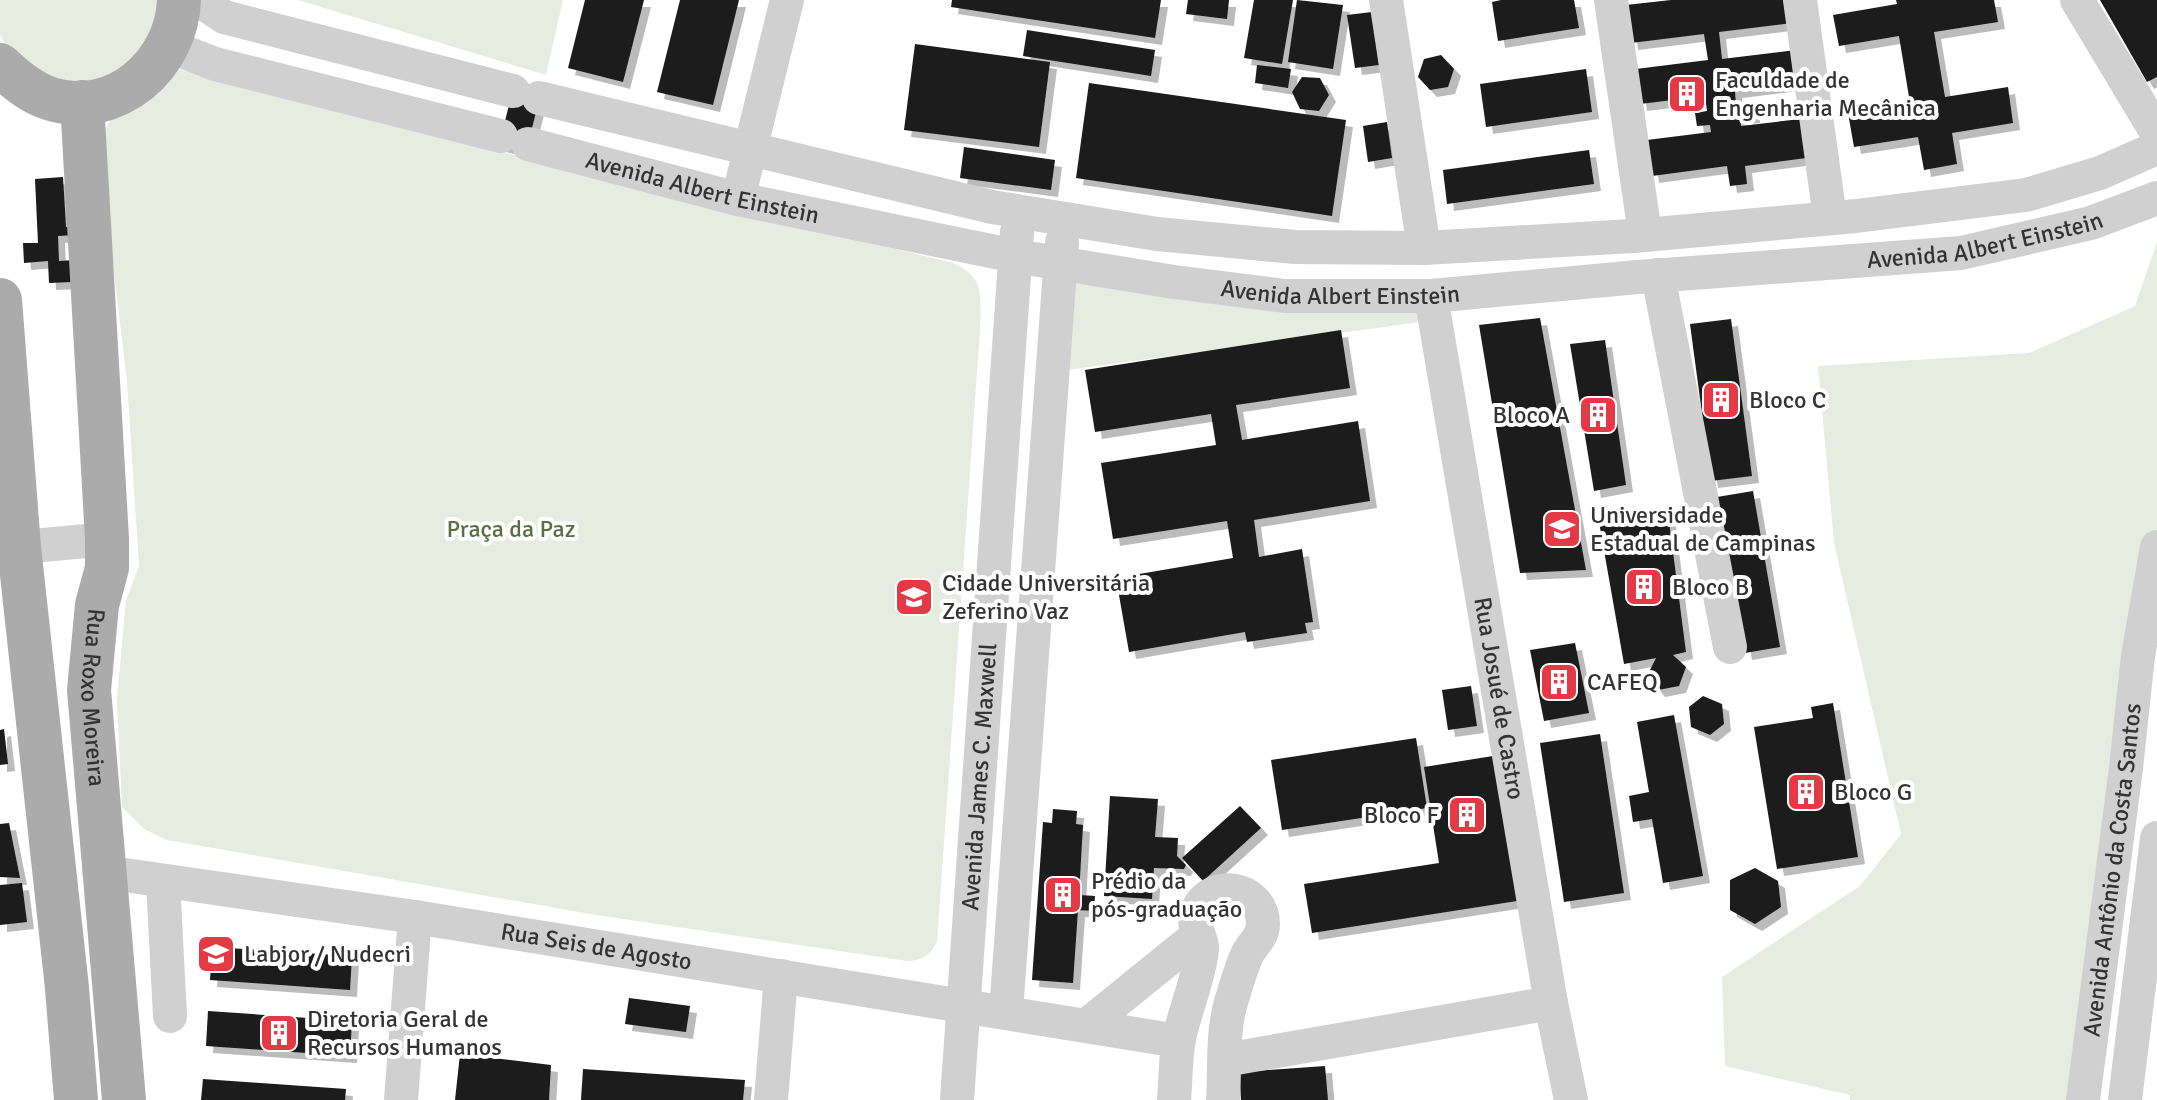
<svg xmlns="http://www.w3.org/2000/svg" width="2157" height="1100" font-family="Signika,sans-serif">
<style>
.green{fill:#e6ecdf}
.building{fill:#1a1a1a;filter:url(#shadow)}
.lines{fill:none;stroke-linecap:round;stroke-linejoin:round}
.minor{stroke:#d0d0d0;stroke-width:34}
.major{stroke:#ababab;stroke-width:44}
.labels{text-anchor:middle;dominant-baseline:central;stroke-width:8;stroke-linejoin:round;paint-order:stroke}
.poi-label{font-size:24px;fill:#333;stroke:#fff;text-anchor:start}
.street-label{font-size:24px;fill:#333;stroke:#fff}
.park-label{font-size:24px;fill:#56703f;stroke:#fff}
</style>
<defs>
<filter id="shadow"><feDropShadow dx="7" dy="7" stdDeviation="0" flood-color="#0004"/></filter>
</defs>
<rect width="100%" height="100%" fill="#fff"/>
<g class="green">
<polygon points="0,0 163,0 142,53 105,78 83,83 60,81 39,74 5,44 0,35"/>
<polygon points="298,0 563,0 546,75"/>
<path d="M170,67l234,61 549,135c10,5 19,10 24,20 8,17 0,81 -1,103l-39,556c-7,13 -15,19 -30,19l-311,-46 -429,-75 -23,-11 -22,-22 -5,-108 9,-99 13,-34 -12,-185 -16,-133 -8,-116 13,-20z"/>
<polygon points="2157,242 2157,547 2083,1100 1850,1100 1850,1095 1725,1066 1722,977 1860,886 1901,834 1834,543 1818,366 2029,353 2135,306"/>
<polygon points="1060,262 1431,296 1435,320 1052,372"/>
</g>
<g class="building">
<polygon points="585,0 644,0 623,82 568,68"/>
<polygon points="680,0 739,0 713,105 657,92"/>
<polygon points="952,0 1161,0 1155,38 951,7"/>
<polygon points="1188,0 1229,0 1227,19 1186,14"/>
<polygon points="1254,0 1293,0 1282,64 1244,58"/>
<polygon points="1297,0 1343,5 1333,69 1288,62"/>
<polygon points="1501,0 1574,0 1579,28 1498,41 1492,2"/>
<polygon points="1671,0 1788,0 1792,23 1719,32 1722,59 1796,50 1800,83 1735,91 1736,106 1752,104 1753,116 1740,117 1741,126 1809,118 1814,157 1745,166 1747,184 1730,186 1727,166 1652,176 1647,140 1711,132 1710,125 1697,126 1695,113 1707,111 1705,96 1640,104 1636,69 1708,60 1704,34 1631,43 1626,5"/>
<polygon points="1896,0 1994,0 1998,22 1934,32 1945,97 2008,87 2013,123 1952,133 1957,164 1924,170 1918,137 1854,147 1848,113 1910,103 1899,36 1839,46 1833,15 1897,4"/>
<polygon points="2100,0 2157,0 2157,77 2147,82"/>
<polygon points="1372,12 1379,65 1355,68 1347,15"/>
<polygon points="1027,30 1155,50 1151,76 1023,56"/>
<polygon points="915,44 1050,62 1039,147 904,130"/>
<polygon points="1441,55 1454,69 1448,87 1430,90 1418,77 1424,59"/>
<polygon points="1257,65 1291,69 1288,88 1255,83"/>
<polygon points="1586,69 1592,112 1486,127 1480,84"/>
<polygon points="1302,77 1320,78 1329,95 1319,111 1300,109 1292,92"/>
<polygon points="515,81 542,88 526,152 499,145"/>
<polygon points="1089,83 1346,120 1332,216 1076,178"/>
<polygon points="1387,122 1392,158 1368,162 1363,126"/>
<polygon points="964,147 1055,160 1051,190 960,178"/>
<polygon points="1589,150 1594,184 1447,204 1443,170"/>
<polygon points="63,177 66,227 75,227 76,235 58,236 59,261 75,260 72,282 49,283 48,261 24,263 23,243 38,243 35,179"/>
<polygon points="1540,318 1586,570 1520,573 1479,325"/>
<polygon points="1731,319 1752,476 1711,481 1690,324"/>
<polygon points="1341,330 1350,388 1236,405 1242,440 1358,421 1370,501 1254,520 1259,557 1302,549 1313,622 1305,623 1307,633 1247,642 1245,632 1129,652 1116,578 1233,558 1227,521 1113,539 1101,463 1216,445 1211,414 1095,432 1085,370"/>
<polygon points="1605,340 1626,485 1594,491 1570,344"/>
<polygon points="1753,491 1780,647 1745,653 1717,497"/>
<polygon points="1668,514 1686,652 1673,655 1686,667 1679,686 1658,690 1647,676 1656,658 1624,664 1599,522"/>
<polygon points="1575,643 1589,713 1544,721 1530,650"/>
<polygon points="1471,686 1477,726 1448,730 1442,690"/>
<polygon points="1703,696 1722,704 1724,724 1710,735 1691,727 1689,707"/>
<polygon points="1833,703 1858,857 1777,869 1754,727 1813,718 1811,707"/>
<polygon points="1674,715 1703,876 1663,883 1652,819 1633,822 1629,796 1649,792 1637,722"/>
<polygon points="4,729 8,764 0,765 0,730"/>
<polygon points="1600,734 1624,893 1564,902 1540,743"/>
<polygon points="1416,738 1427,808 1282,830 1271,760"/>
<polygon points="1493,756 1517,901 1312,933 1304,884 1439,863 1424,767"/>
<polygon points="1110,796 1158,799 1155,837 1178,838 1177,856 1186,865 1184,869 1154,868 1152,899 1104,896"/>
<polygon points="1240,806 1261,828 1203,881 1182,858"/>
<polygon points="1053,809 1077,811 1076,824 1083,825 1079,895 1095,896 1094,911 1078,910 1073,983 1032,980 1043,822 1052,823"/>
<polygon points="9,823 20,878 0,877 0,824"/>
<polygon points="1755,868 1778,881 1781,907 1755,924 1730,910 1730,880"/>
<polygon points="22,883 27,922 0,925 0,885"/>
<polygon points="212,947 352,956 350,990 210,980"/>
<polygon points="629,998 690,1006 686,1032 625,1024"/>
<polygon points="208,1011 352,1021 350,1056 206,1046"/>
<polygon points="460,1054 551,1065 549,1100 455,1100"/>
<polygon points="1325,1066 1328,1100 1241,1100 1239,1072"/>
<polygon points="583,1069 745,1080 743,1100 581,1100"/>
<polygon points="203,1079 346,1089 345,1100 201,1100"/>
</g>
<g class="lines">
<g class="minor">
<polyline points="199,0 224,17 513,91"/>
<polyline points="1386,0 1424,248"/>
<polyline points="1611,0 1645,234"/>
<polyline points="1800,0 1830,218"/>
<polyline points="2077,0 2157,133"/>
<polyline points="169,46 215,64 501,136"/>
<polyline points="539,98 992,207 1157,234 1295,247 1424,248 1633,236 1856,216 2026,195 2100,173 2157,148"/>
<path id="s1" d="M528,144l210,55 277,57 159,26 111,14h146l207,-19 323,-24 130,-30 66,-25"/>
<polyline points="738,199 787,0"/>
<polyline points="1658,275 1730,647"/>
<path id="s2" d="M1431,296l120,707 20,97"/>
<polyline points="0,549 107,539"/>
<path id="s3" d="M104,872l311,45 763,124"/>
<polyline points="163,881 170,1016"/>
<polyline points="1006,1012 1062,242"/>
<polyline points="1087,1025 1197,936"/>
<polyline points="1225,1060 1551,1003"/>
<polyline points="401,1100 415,917"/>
<polyline points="771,1100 781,976"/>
<path id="s4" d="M957,1100l60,-868"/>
<path d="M1174,1100c2,-20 1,-42 5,-61 6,-30 20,-60 23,-90 1,-11 -10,-21 -6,-34 10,-38 67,-30 67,9 0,14 -11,20 -16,31 -7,15 -11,32 -16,47 -9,30 -6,67 -8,98"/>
<path id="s5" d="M2083,1100l43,-332 12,-112 19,-109"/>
<polyline points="2125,1100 2157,838"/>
</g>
<g class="major">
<path d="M0,65c14,13 31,28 51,34 65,20 126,-35 128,-99"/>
<path id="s6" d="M82,102l25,437v29l-10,37 -8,85 35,410"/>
<polyline points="0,300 19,547 67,988 76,1100"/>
</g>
</g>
<defs>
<symbol id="building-square" viewBox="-11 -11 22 22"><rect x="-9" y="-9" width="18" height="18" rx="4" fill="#e63946" stroke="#fff"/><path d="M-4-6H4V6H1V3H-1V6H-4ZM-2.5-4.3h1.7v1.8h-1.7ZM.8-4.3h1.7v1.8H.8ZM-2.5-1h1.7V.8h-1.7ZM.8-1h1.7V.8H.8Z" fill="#fff"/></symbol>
<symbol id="university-square" viewBox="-11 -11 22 22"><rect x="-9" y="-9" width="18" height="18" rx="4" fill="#e63946" stroke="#fff"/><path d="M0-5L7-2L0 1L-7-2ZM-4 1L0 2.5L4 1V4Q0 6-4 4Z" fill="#fff"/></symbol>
<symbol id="school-square" viewBox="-11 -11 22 22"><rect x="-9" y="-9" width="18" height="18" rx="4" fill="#e63946" stroke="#fff"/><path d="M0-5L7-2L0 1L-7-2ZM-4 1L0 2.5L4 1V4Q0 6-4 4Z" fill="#fff"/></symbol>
</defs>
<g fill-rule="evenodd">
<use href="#building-square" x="1665" y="72" width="44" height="44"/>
<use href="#building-square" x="1699" y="378" width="44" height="44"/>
<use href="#building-square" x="1576" y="393" width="44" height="44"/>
<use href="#university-square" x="1540" y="507" width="44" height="44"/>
<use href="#building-square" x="1622" y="565" width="44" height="44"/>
<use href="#school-square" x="892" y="575" width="44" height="44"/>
<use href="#building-square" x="1537" y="660" width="44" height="44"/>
<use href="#building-square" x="1784" y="770" width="44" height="44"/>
<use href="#building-square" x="1445" y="793" width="44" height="44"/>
<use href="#building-square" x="1041" y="873" width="44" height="44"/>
<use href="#university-square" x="194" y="932" width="44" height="44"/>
<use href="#building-square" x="257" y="1011" width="44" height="44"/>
</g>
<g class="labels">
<g class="poi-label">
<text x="1715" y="80">Faculdade de<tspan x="1715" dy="28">Engenharia Mecânica</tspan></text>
<text x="1749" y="400">Bloco C</text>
<text x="1570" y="415" text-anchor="end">Bloco A</text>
<text x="1590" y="515">Universidade<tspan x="1590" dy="28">Estadual de Campinas</tspan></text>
<text x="942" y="583">Cidade Universitária<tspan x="942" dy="28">Zeferino Vaz</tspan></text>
<text x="1672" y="587">Bloco B</text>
<text x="1587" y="682">CAFEQ</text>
<text x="1834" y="792">Bloco G</text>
<text x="1439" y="815" text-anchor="end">Bloco F</text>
<text x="1091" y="881">Prédio da<tspan x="1091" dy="28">pós-graduação</tspan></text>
<text x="244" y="954">Labjor / Nudecri</text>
<text x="307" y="1019">Diretoria Geral de<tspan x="307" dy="28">Recursos Humanos</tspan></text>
</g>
<g class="street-label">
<text stroke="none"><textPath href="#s1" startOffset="180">Avenida Albert Einstein</textPath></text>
<text stroke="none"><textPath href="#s1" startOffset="1476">Avenida Albert Einstein</textPath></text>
<text stroke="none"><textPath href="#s1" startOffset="828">Avenida Albert Einstein</textPath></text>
<text stroke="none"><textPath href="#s6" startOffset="598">Rua Roxo Moreira</textPath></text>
<text stroke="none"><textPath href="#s2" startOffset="408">Rua Josué de Castro</textPath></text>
<text stroke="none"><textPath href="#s4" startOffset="324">Avenida James C. Maxwell</textPath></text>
<text stroke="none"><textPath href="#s5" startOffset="232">Avenida Antônio da Costa Santos</textPath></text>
<text stroke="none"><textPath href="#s3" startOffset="498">Rua Seis de Agosto</textPath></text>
</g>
<g class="park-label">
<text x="511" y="529">Praça da Paz</text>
</g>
</g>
</svg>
